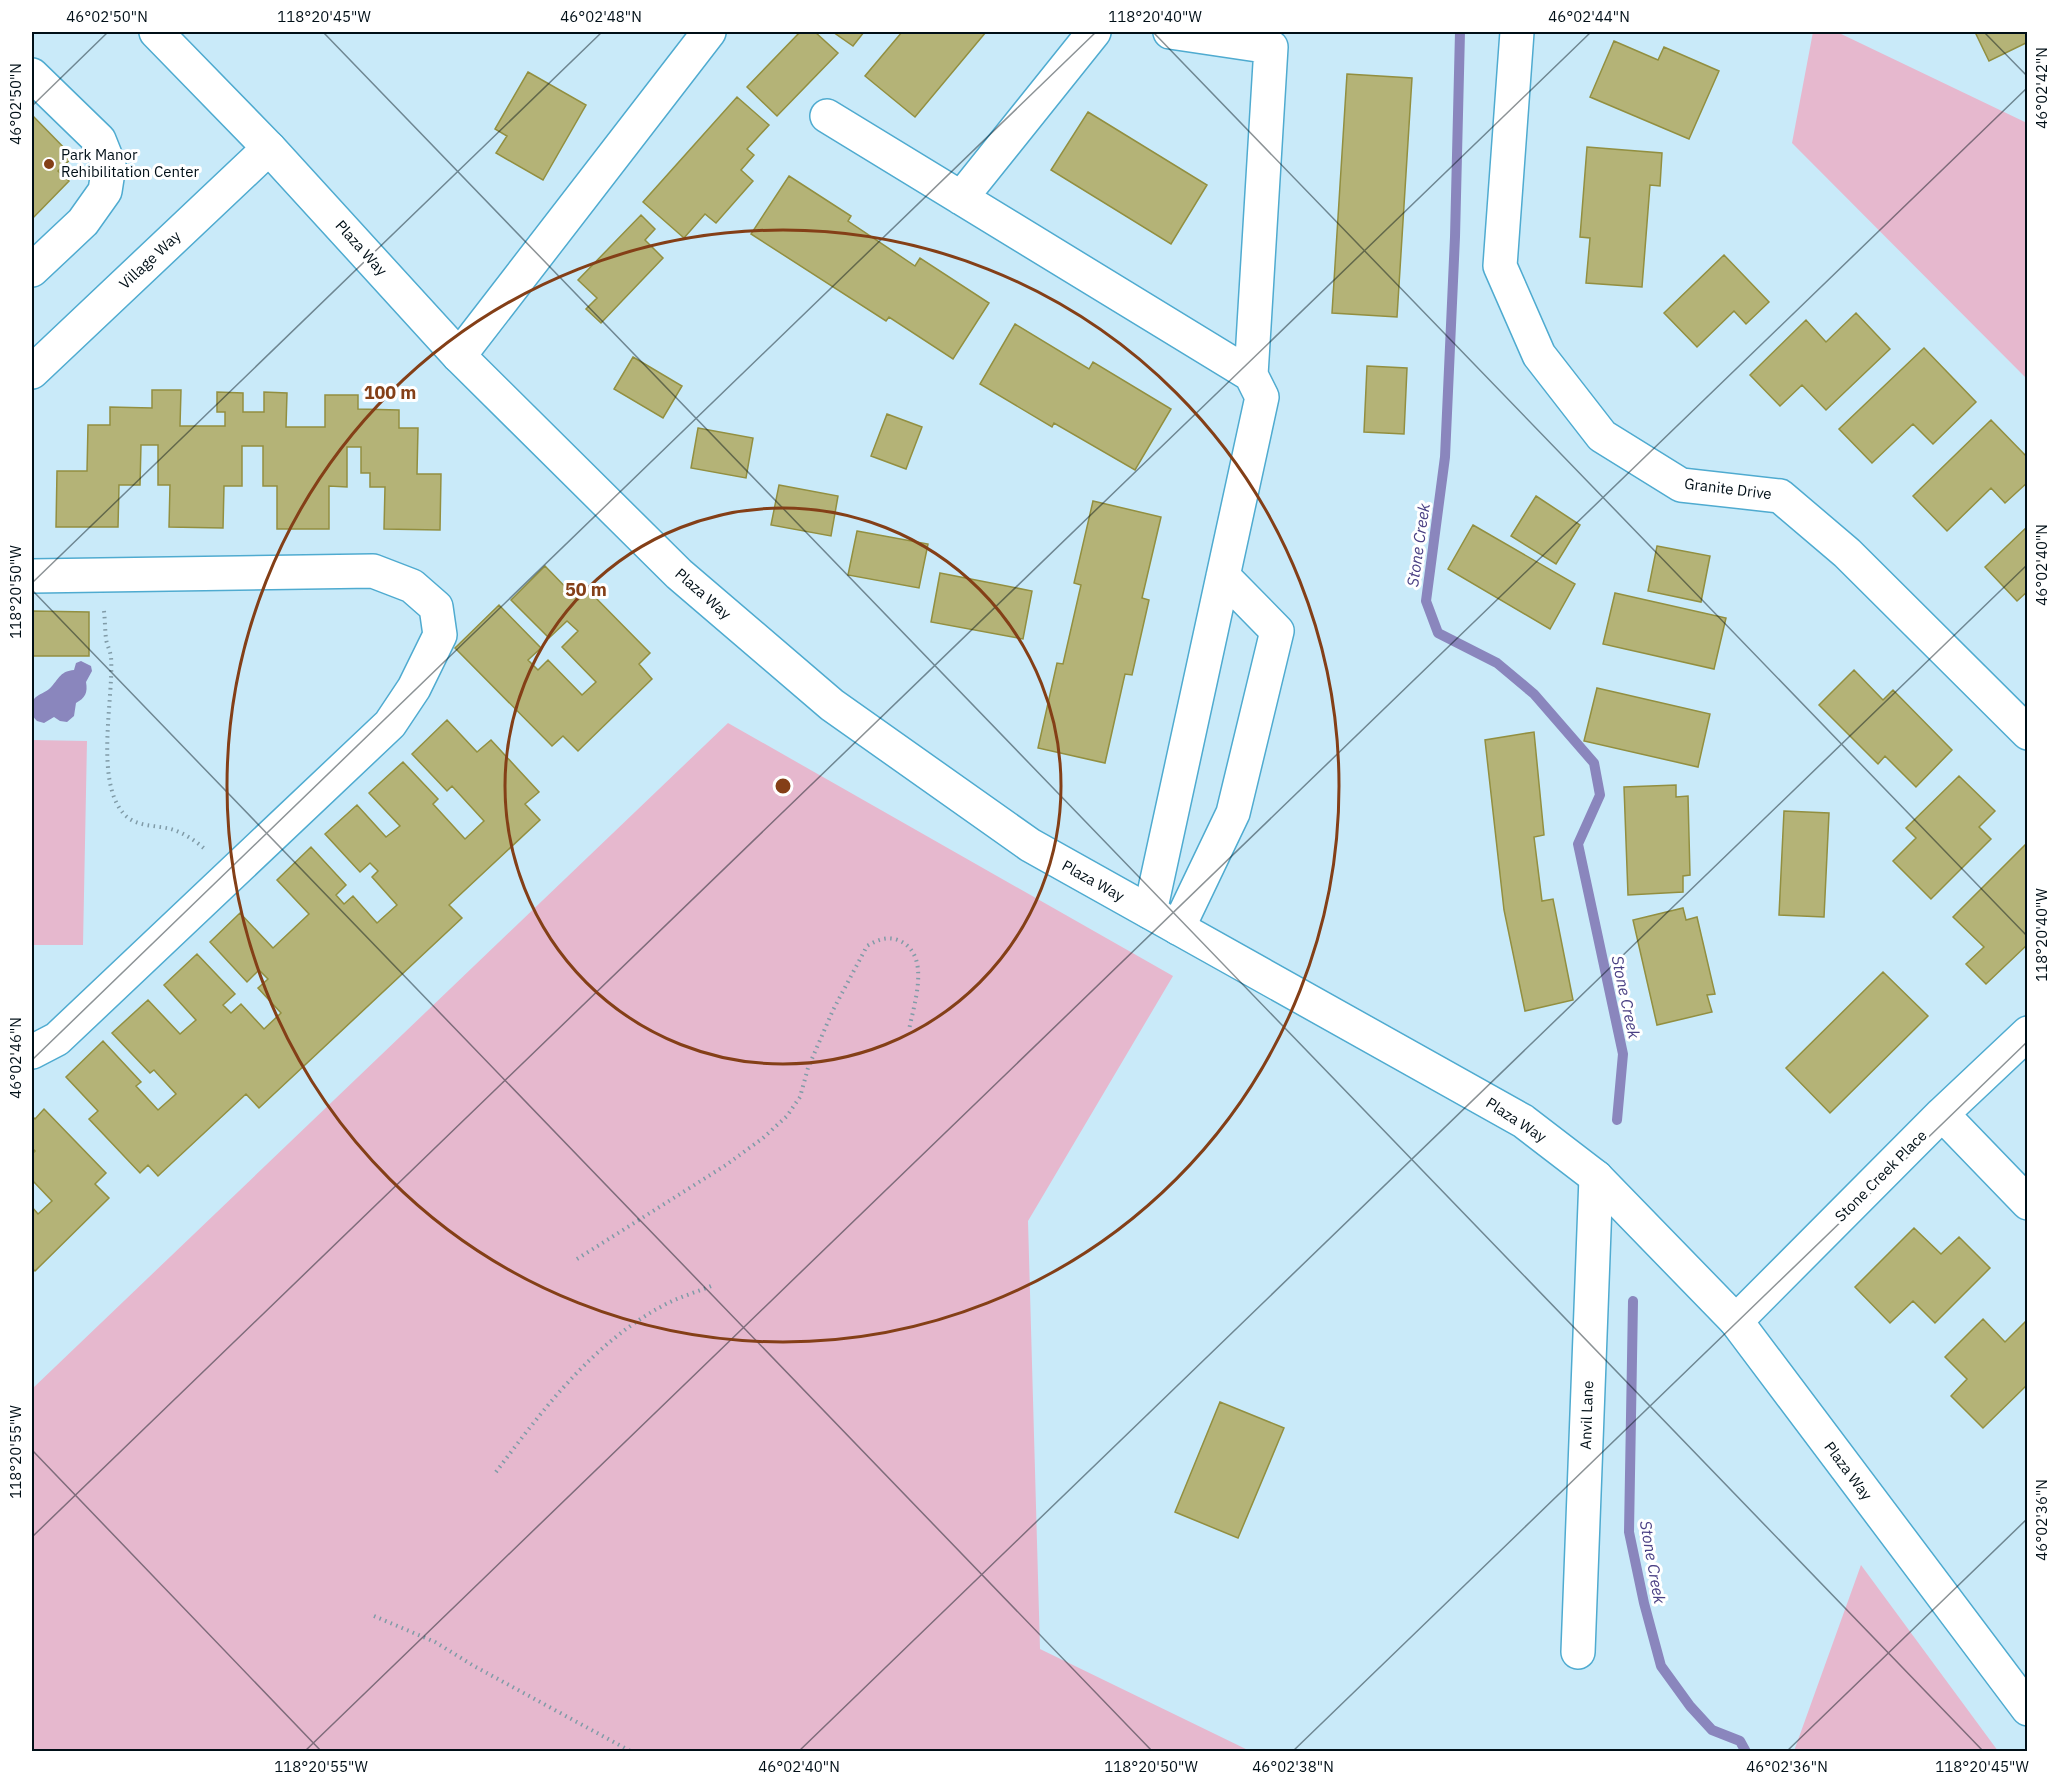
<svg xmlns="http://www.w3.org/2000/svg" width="2059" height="1783" font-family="'IBM Plex Sans',sans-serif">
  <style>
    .green { fill: #e6b8ce }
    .water { fill: #8a86bd }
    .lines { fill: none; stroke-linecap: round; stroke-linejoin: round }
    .stream { stroke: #8a86bd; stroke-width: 10 }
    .building { fill: #b4b377; stroke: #928f40; stroke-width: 1.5 }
    .minor-casing { stroke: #4fabd0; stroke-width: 36 }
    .major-casing { stroke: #4fabd0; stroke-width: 36 }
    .path { stroke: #809ba7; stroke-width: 4; stroke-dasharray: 1.5 4.5; stroke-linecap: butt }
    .minor { stroke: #fff; stroke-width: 33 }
    .major { stroke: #fff; stroke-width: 33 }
    .ticks { fill: none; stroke: #000f17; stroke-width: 1.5; stroke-opacity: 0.45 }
    .ring { fill: none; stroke: #843f17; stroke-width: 3 }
    .poi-dot { fill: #843f17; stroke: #fff; stroke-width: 2 }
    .labels { text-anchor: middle; stroke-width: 6; stroke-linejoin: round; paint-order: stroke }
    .poi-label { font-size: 15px; fill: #000f17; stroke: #fff; text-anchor: start }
    .street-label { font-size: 15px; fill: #000f17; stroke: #fff }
    .water-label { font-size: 16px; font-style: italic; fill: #4a4084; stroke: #fff }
    .centre { fill: #843f17; stroke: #fff; stroke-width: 3 }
    .ring-label { font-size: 18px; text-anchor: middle; font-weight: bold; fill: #843f17; stroke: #fff; stroke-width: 6; stroke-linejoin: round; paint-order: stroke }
    .neatline { fill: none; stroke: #000f17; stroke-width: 2 }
    .ticks-label { font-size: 15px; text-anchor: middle; fill: #000f17 }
  </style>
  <rect width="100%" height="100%" fill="#c9eaf9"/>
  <path class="green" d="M 1813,32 L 1837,32 L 2027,123 L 2027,379 L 1792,143 Z
    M 728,723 L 1173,976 L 1028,1221 L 1040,1649 L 1250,1751 L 32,1751 L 32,1389 Z
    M 32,740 L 87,741 L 83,945 L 32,945 Z
    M 1861,1565 L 1998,1751 L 1794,1751 Z"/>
  <path class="water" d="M 81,661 L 91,666 L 92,671 L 86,682 C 88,693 85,698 76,703 L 74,716 L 67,722 L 60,721 L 54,717 L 44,723 L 37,721 C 33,717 32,714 32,709 C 31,693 44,696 52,686 C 59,678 61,671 74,670 L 76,663 Z"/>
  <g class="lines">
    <path class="stream" d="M 1460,32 L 1455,237 L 1445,457 L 1426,601 L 1438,633 L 1497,663 L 1534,694 L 1594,763 L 1600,795 L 1578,844 L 1623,1054 L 1617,1120
      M 1633,1301 L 1629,1532 L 1644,1603 L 1661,1666 L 1690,1706 L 1712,1730 L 1740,1741 L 1746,1752"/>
  </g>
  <path class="building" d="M 800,32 L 815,32 L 838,53 L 777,116 L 747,87 Z
    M 833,32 L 864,32 L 853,46 Z
    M 902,32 L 986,32 L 915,117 L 865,76 Z
    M 1975,32 L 2028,32 L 2028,42 L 1989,61 Z
    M 1614,41 L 1658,60 L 1664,47 L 1719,71 L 1689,139 L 1590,97 Z
    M 528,72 L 586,105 L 543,180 L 496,153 L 507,136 L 495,129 Z
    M 1347,74 L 1412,78 L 1397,317 L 1332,313 Z
    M 737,97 L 769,125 L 747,149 L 754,155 L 741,170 L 753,181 L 716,223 L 705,214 L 684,238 L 643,202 Z
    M 1088,112 L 1207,185 L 1171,244 L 1051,170 Z
    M 32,115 L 73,157 L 58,171 L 69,181 L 32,219 Z
    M 1587,147 L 1662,153 L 1660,186 L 1650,185 L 1642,287 L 1586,283 L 1590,238 L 1580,237 Z
    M 789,176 L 851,216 L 848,221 L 915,266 L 920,258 L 989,303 L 953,359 L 889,317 L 886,321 L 751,234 Z
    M 641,215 L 655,229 L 645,240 L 663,258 L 601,323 L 586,309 L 597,298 L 578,280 Z
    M 1724,255 L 1769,302 L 1746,324 L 1734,311 L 1697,347 L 1664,313 Z
    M 1856,313 L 1890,349 L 1826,410 L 1802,385 L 1780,406 L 1750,375 L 1806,320 L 1826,342 Z
    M 1015,324 L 1089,369 L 1093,362 L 1171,409 L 1135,470 L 1054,423 L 1052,427 L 980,384 Z
    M 1924,348 L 1976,402 L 1933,444 L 1913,424 L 1872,463 L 1839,429 Z
    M 633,357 L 682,386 L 663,418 L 614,389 Z
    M 1367,366 L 1407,368 L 1404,434 L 1364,432 Z
    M 152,390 L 181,390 L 180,426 L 225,426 L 225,412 L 217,412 L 217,392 L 243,393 L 243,412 L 264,412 L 264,392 L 287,393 L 286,427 L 325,427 L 325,395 L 358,395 L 358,409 L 399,410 L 399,428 L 418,428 L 417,474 L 441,474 L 440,530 L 384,529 L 385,487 L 370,487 L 370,473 L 361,473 L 361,447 L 347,447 L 347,487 L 329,486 L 329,529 L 277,529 L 277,486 L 263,486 L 263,446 L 242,446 L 242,486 L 224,486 L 223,528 L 169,527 L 170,485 L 158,485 L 158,445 L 141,445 L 140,485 L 119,485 L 118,527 L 56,527 L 57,471 L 87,471 L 88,425 L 110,425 L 110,407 L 152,408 Z
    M 887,414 L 922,427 L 906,469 L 871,456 Z
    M 1991,420 L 2028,458 L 2028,482 L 2005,503 L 1991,488 L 1947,531 L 1913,496 Z
    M 698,428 L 753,438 L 746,478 L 691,468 Z
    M 779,485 L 838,496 L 831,536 L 771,525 Z
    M 1536,496 L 1580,525 L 1556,564 L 1511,536 Z
    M 1093,501 L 1161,517 L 1142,598 L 1149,600 L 1132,675 L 1125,674 L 1105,763 L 1038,748 L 1057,663 L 1063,664 L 1081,585 L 1074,583 Z
    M 1473,525 L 1575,584 L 1550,629 L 1448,569 Z
    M 2028,526 L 2028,591 L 2017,601 L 1985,567 Z
    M 857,531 L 928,544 L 919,588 L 848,575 Z
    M 1657,546 L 1710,556 L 1701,602 L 1648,591 Z
    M 545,566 L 578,600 L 588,590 L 650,653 L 639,664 L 652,679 L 578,751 L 563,736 L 552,746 L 455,648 L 499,605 L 541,648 L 528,660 L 538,670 L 548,660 L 582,695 L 596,682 L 562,647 L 578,631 L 567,621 L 549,638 L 511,600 Z
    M 940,573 L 1032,591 L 1023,639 L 931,622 Z
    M 1615,593 L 1726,618 L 1714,669 L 1603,644 Z
    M 32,611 L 89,612 L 89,656 L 32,656 Z
    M 1854,670 L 1883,700 L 1893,690 L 1952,750 L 1916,787 L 1885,756 L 1878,764 L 1819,705 Z
    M 1597,688 L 1710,714 L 1698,767 L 1584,741 Z
    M 447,720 L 477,752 L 491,740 L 539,792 L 525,804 L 540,820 L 449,905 L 462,918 L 259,1108 L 246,1094 L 158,1176 L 148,1165 L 140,1173 L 89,1119 L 98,1111 L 66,1077 L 103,1041 L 141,1082 L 136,1086 L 158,1110 L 176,1094 L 154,1070 L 150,1073 L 112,1033 L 148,1000 L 180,1034 L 196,1020 L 164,985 L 197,954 L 235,994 L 223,1005 L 231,1013 L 241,1004 L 264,1029 L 281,1013 L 258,988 L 268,979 L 259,970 L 247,982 L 210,942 L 240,913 L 273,948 L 309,914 L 277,880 L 311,847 L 346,885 L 336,895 L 344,904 L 353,896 L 377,923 L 397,905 L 372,877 L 378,871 L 370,863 L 360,872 L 325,834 L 357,805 L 386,837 L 400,826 L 369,793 L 403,762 L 438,799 L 433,804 L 465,839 L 484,821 L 452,786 L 447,791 L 412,754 Z
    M 1534,732 L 1544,835 L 1534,837 L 1542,901 L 1553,899 L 1573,1000 L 1525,1011 L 1504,910 L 1485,740 Z
    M 1959,776 L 1995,811 L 1979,827 L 1991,839 L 1931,899 L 1893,861 L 1916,838 L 1906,828 Z
    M 1676,785 L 1676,797 L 1688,796 L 1690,875 L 1683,876 L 1683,892 L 1628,895 L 1624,787 Z
    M 1784,811 L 1829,813 L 1824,917 L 1779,915 Z
    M 2025,845 L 2028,847 L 2028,944 L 1986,984 L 1966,964 L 1984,947 L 1953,917 Z
    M 1683,908 L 1686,920 L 1697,917 L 1715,994 L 1707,995 L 1712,1012 L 1657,1025 L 1633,920 Z
    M 1883,972 L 1928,1016 L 1830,1113 L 1786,1068 Z
    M 44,1109 L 106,1173 L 95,1184 L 109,1198 L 35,1271 L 32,1268 L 32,1207 L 38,1214 L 52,1201 L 32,1180 L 32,1154 L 35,1151 L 32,1148 L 32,1116 L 35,1119 Z
    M 1914,1228 L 1941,1254 L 1959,1237 L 1990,1268 L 1935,1323 L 1913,1301 L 1890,1323 L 1855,1287 Z
    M 1983,1319 L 2005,1342 L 2028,1319 L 2028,1384 L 1983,1428 L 1951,1396 L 1967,1379 L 1945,1357 Z
    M 1220,1402 L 1284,1428 L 1238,1538 L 1175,1512 Z"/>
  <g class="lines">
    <g class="minor-casing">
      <path id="minor" d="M 1170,32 L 1271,47 L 1251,375
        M 1517,32 L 1500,266 L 1539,355 L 1602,436 L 1681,485 L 1780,496 L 1847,553 L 2028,733
        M 32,75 L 99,140 L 109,165 L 105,191 L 83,222 L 32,270
        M 827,116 L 1251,375 L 1262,397 L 1150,912
        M 961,198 L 1094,32
        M 459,356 L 709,32
        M 32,372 L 269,148
        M 32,576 L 373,571 L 412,586 L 436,607 L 440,635 L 414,688 L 390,724 L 57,1039 L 32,1052
        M 1178,928 L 1233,813 L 1277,631 L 1223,576
        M 1942,1114 L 2028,1203
        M 1736,1321 L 1942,1114 L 2028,1033
        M 1578,1652 L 1596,1177"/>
    </g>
    <g class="major-casing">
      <path id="major" d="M 156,32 L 269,148 L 459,356 L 679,574 L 832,705 L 1030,845 L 1523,1121 L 1596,1177 L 1736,1321 L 2028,1709"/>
    </g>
    <path class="path" d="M 104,611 C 105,620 105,630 106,639 C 107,645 110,650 111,657 C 114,698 94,781 124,814 C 136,827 155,825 171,829 C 184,833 196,841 206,850
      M 577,1259 L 726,1165 L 763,1138 L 787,1116 L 800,1097 L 808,1068 L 833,1010 L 867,946 C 877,940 887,936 898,940 C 932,954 914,1003 909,1030
      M 496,1472 C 544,1408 595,1340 668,1303 C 682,1296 697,1292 711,1286
      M 374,1616 L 435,1642 L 474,1666 L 632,1752"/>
    <use href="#minor" class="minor"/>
    <use href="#major" class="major"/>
  </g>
  <path class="ticks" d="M 323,32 L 1984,1752M 1153,32 L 2028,937M 1984,32 L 2028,77M 32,106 L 108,32M 32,583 L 602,32M 32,590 L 1153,1752M 32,1060 L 1096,32M 32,1450 L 322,1752M 32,1537 L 1591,32M 304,1752 L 2028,87M 798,1752 L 2028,564M 1292,1752 L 2028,1041M 1786,1752 L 2028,1518"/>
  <g class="ring">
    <circle cx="783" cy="786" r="278"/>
    <circle cx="783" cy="786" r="556"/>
  </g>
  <circle class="poi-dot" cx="49" cy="164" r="6"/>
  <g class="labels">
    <g class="poi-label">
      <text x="61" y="160">Park Manor<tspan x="61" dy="17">Rehibilitation Center</tspan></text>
    </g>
    <g class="street-label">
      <text transform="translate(361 248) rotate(48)" y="5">Plaza Way</text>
      <text transform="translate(150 260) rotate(-43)" y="5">Village Way</text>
      <text transform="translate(1728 489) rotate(7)" y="5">Granite Drive</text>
      <text transform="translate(703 594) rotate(41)" y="5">Plaza Way</text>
      <text transform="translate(1093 881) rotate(29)" y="5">Plaza Way</text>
      <text transform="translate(1516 1120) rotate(33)" y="5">Plaza Way</text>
      <text transform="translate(1881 1176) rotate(-45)" y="5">Stone Creek Place</text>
      <text transform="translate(1587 1415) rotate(-88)" y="5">Anvil Lane</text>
      <text transform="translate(1848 1471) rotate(53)" y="5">Plaza Way</text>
    </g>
    <g class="water-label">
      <text transform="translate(1418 545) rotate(-82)" y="6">Stone Creek</text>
      <text transform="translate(1626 997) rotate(78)" y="6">Stone Creek</text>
      <text transform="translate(1653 1562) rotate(80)" y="6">Stone Creek</text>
    </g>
  </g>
  <circle cx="783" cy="786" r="9" class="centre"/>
  <g class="ring-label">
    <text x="390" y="399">100 m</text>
    <text x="586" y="596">50 m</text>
  </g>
  <rect width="2059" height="1783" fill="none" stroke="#ffffff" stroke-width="66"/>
  <rect x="33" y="33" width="1993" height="1717" class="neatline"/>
  <g class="ticks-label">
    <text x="107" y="22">46°02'50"N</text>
    <text x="324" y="22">118°20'45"W</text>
    <text x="601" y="22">46°02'48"N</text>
    <text x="1155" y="22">118°20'40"W</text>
    <text x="1589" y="22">46°02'44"N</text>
    <text transform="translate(2042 88) rotate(-90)" y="5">46°02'42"N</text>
    <text transform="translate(16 104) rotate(-90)" y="5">46°02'50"N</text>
    <text transform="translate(2042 565) rotate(-90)" y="5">46°02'40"N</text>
    <text transform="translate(16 592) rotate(-90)" y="5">118°20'50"W</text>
    <text transform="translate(2042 935) rotate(-90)" y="5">118°20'40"W</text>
    <text transform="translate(16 1058) rotate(-90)" y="5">46°02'46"N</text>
    <text transform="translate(16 1452) rotate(-90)" y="5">118°20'55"W</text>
    <text transform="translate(2042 1520) rotate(-90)" y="5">46°02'36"N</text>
    <text x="321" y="1772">118°20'55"W</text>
    <text x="799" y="1772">46°02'40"N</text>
    <text x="1151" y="1772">118°20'50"W</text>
    <text x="1293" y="1772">46°02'38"N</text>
    <text x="1787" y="1772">46°02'36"N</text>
    <text x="1982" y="1772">118°20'45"W</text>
  </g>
</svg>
